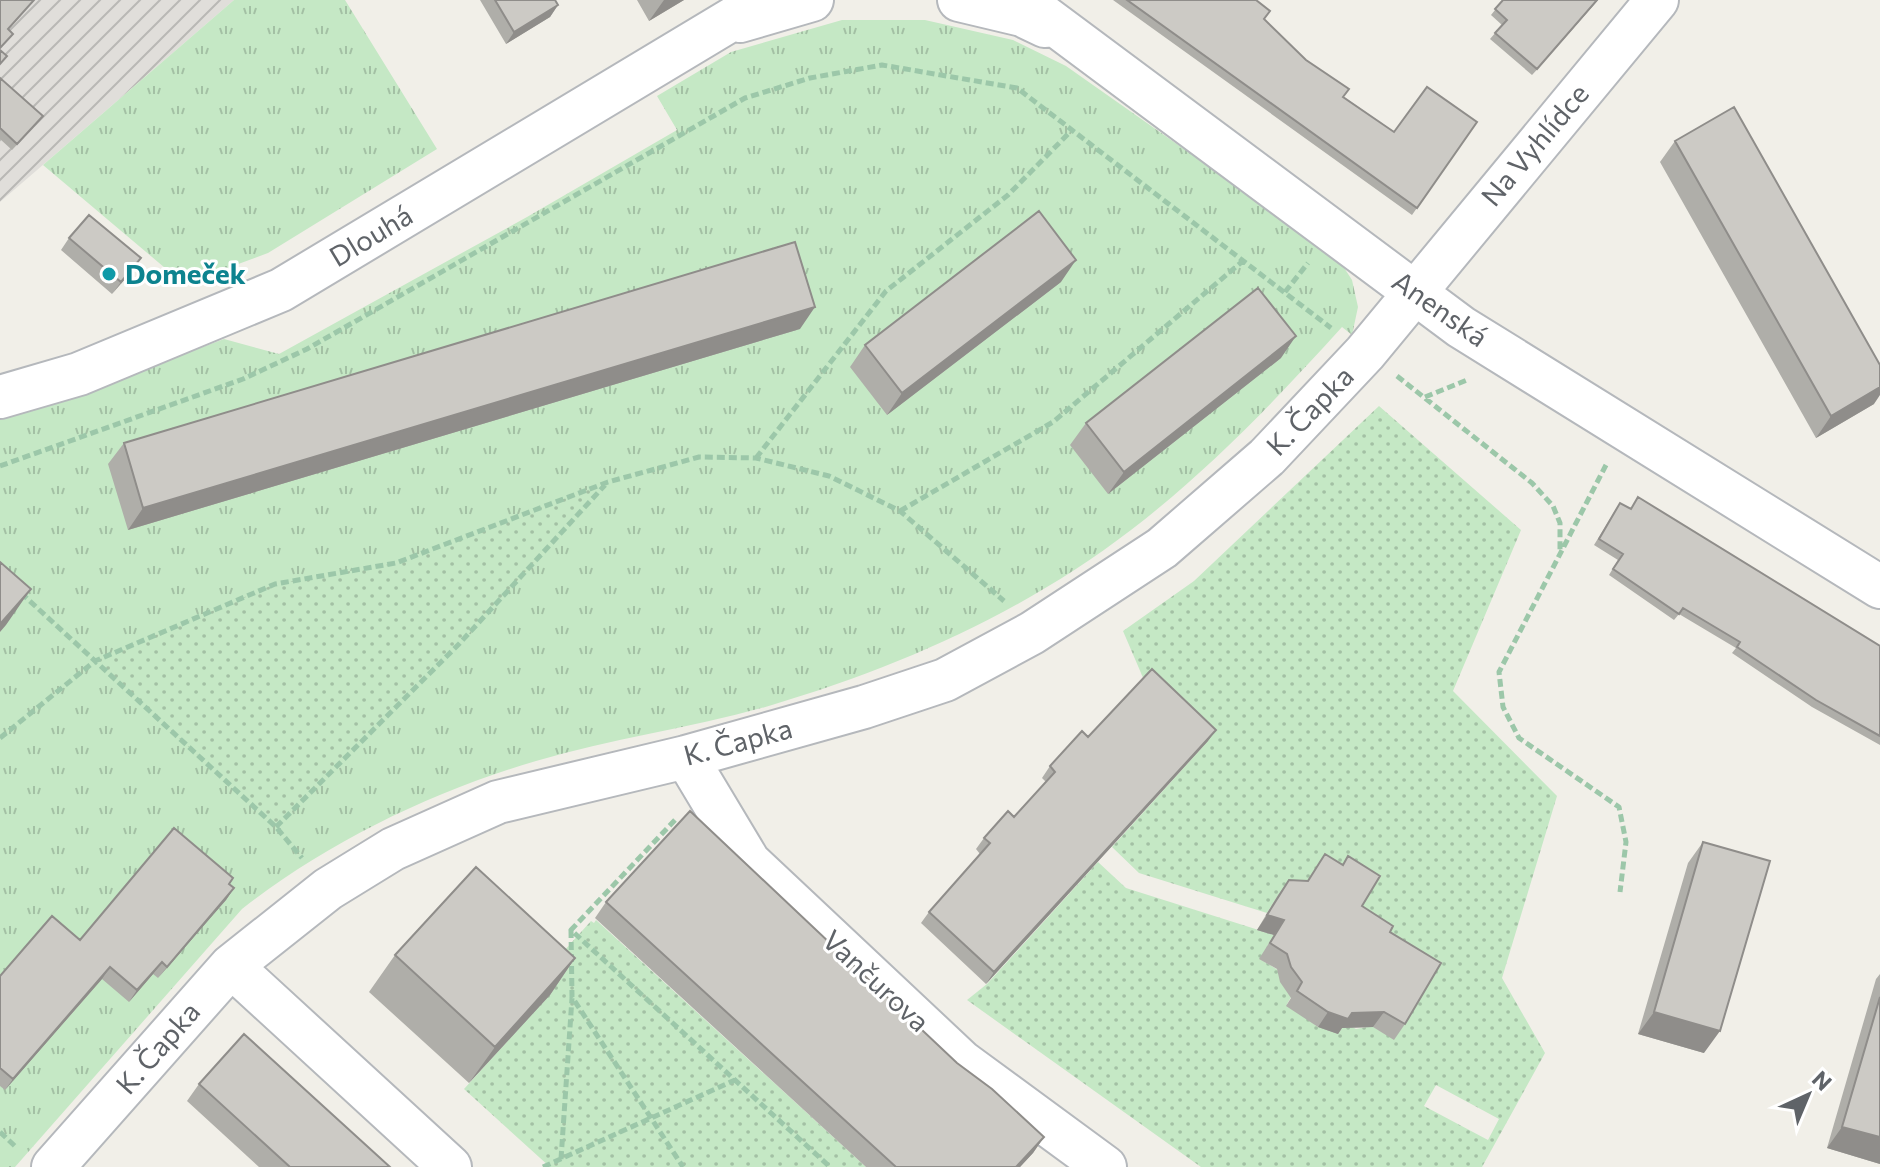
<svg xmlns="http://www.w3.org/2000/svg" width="1880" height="1167" font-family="Commissioner,sans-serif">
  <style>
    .industrial { fill: url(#industrial-furrows) }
    .grass { fill: url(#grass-tufts) }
    .park { fill: url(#park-dots); fill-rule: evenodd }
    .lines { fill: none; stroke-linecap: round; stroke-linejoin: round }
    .street-casing { stroke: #b5b8bc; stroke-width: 46 }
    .path { stroke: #9cc7a9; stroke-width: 5; stroke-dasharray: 8 4; stroke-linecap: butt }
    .street { stroke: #fff; stroke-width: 42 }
    .wall { fill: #afaea9 }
    .shaded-wall { fill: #8f8d8a }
    .building { fill: #cccac5; stroke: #8f8d8a; stroke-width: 2 }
    .culture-dot { fill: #0f9aa8; stroke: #fff; stroke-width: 3 }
    .labels { text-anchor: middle; stroke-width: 6; stroke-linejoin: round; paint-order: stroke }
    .street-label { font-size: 28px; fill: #5f6368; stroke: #fff }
    .culture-label { font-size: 28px; font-weight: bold; fill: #0d838f; stroke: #fff; text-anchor: start }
  </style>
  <defs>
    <pattern id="industrial-furrows" width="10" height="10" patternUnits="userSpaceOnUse" patternTransform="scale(2)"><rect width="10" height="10" fill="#e0deda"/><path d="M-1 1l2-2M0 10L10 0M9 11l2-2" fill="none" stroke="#b9b8b5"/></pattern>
    <pattern id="grass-tufts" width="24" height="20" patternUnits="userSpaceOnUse" patternTransform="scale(2)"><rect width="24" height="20" fill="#c5e8c5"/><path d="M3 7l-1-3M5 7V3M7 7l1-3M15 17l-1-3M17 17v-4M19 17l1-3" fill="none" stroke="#a3c0a4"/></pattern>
    <pattern id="park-dots" width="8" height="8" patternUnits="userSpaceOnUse" patternTransform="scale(2)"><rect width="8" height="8" fill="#c5e8c5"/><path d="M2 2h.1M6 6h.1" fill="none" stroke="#a3c0a4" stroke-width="1.8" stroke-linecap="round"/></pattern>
  </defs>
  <rect width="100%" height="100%" fill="#f1efe8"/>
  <path class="industrial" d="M 0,0 L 234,0 L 0,202 Z"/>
  <path class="grass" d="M 234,0 L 345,0 L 437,149 L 268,253 L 184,284 L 43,165 Z
    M 842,20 L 925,20 L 1013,40 L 1066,66 L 1272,211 L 1341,263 L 1352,280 L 1358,307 L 1352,335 L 1342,327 C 1277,399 1208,471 1131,530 C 1024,612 900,667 772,705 C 694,728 613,738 536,761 C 431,792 328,842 242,909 L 15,1167 L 0,1167 L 0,420 L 80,393 L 224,339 L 279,354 L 527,217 L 677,130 L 657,96 L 731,52 Z"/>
  <path class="park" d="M 1379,406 L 1521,530 L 1453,691 L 1557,796 L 1502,978 L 1545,1053 L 1482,1167 L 1201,1167 L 967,1000 L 987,984 L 1098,862 L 1126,888 L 1274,935 L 1260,959 L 1278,970 L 1284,987 L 1294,992 L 1287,1004 L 1318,1027 L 1345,1023 L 1356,1029 L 1372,1026 L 1394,1039 L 1296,898 L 1278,896 L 1267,913 L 1139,873 L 1112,847 L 1208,741 L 1144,680 L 1123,631 L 1194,581 ZM 1436,1085 L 1499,1119 L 1488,1140 L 1424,1106 Z
    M 608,482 L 459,644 L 276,827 L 95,661 L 275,584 L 396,563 Z
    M 596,920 L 866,1167 L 550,1167 L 464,1089 L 549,995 L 536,982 L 591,921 L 594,923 Z"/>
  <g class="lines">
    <g class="street-casing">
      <path id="street" d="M 959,0 L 1022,15 L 1045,26
        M 1022,0 L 1461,327 L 1880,587
        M 740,21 L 812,0
        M 0,397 L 79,374 L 281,290 L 764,0
        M 686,757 L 749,862 L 962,1062 L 1105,1167
        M 231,966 L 450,1167
        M 53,1167 L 231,966 L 328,889 L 393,849 L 498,802 L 686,757 L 864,707 L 945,680 L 1032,633 L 1162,548 L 1267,457 L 1365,353 L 1657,0"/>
    </g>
    <path class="path" d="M 1285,292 L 1308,263
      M 1397,376 L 1532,483 L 1553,506 L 1560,523 L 1560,551
      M 1425,397 L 1467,380
      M 756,458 L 886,291 L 1008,195 L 1073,129
      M 1606,465 L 1499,672 L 1503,707 L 1519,738 L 1619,807 L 1626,842 L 1620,892
      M 0,466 L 243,379 L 307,349 L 745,98 L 810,78 L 882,65 L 1017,88 L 1331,328
      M 900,511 L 1053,422 L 1244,260
      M 21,593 L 276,827 L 302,858
      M 0,738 L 95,661 L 275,584 L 396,563 L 608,482 L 699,457 L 756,458 L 829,476 L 900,511 L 1004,601
      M 675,820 L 571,930 L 830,1167
      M 276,827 L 459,644 L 605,485
      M 571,930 L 572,997 L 683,1167
      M 0,1132 L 17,1148
      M 561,1159 L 572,998
      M 543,1167 L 735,1080"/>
    <use href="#street" class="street"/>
  </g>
  <path class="wall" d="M 480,0 L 555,0 L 558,5 L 550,17 L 506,44 Z
    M 637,0 L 684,0 L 649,21 Z
    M 1113,0 L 1256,0 L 1264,19 L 1344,97 L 1394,132 L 1477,122 L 1412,215 Z
    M 1503,0 L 1598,0 L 1532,75 L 1490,39 L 1502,25 L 1491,15 Z
    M 0,78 L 38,122 L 12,150 L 0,139 Z
    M 1675,141 L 1874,404 L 1816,438 L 1660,162 Z
    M 69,238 L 141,258 L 112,294 L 61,250 Z
    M 1061,282 L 887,415 L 850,367 L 865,345 Z
    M 800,329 L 128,530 L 108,464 L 124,443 Z
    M 1281,358 L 1108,494 L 1070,445 L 1086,423 Z
    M 1616,509 L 1880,646 L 1880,745 L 1812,707 L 1732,653 L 1736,648 L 1679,614 L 1674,620 L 1609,575 L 1618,560 L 1594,545 Z
    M 1088,737 L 1208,741 L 986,984 L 921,923 L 929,912 L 980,854 L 976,849 L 984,838 L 1014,817 L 1046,782 L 1042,778 L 1050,766 Z
    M 1703,842 L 1704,1053 L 1638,1034 L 1688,863 Z
    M 1325,854 L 1362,906 L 1390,932 L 1405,1024 L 1394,1040 L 1373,1027 L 1342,1028 L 1338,1034 L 1318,1027 L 1286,1006 L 1291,998 L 1280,982 L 1277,969 L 1259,959 L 1274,935 L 1257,930 L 1278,895 L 1289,880 L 1307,881 Z
    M 229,884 L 234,888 L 226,900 L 158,978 L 153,974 L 129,1002 L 102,979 L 5,1090 L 0,1086 L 0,976 L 80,940 Z
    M 606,902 L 957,1063 L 1044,1137 L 1033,1153 L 1020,1167 L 866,1167 L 595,918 Z
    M 395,955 L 575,958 L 550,995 L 469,1083 L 369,992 Z
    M 1880,974 L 1880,1164 L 1827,1148 L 1876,979 Z
    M 199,1084 L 390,1167 L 259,1167 L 187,1101 Z"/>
  <path class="shaded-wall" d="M 664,0 L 684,0 L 649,21 Z
    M 1597,0 L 1598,0 L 1532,75 L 1537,69 Z
    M 558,5 L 550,17 L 506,44 L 514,32 Z
    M 141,258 L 133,270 L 112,294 L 121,282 Z
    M 1076,260 L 1061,282 L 887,415 L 902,393 Z
    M 815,307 L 800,329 L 128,530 L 143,508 Z
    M 1296,336 L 1281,358 L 1108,494 L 1124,472 Z
    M 1880,387 L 1880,395 L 1874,404 L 1816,438 L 1831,416 Z
    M 31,589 L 6,625 L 0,632 L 0,624 Z
    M 1216,730 L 1208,741 L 986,984 L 994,972 Z
    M 234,888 L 226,900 L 158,978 L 167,967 Z
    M 1267,915 L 1284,920 L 1274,935 L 1257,930 Z
    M 575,958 L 550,995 L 469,1083 L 495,1047 Z
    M 162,962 L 153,974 L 129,1002 L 137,990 Z
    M 110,967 L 102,979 L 5,1090 L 13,1079 Z
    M 1328,1012 L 1384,1012 L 1373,1027 L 1342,1028 L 1338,1034 L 1318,1027 Z
    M 1654,1012 L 1720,1031 L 1704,1053 L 1638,1034 Z
    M 1842,1127 L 1880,1137 L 1880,1164 L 1827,1148 Z
    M 1044,1137 L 1033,1153 L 1020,1167 L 1016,1167 Z"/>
  <path class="building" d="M 0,0 L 34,0 L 8,29 L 13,34 L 0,48 Z
    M 495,0 L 555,0 L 558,5 L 514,32 Z
    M 1127,0 L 1256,0 L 1270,11 L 1264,19 L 1306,60 L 1349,89 L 1343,97 L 1394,132 L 1427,87 L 1477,122 L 1417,208 Z
    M 1503,0 L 1597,0 L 1537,69 L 1495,33 L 1507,20 L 1495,9 Z
    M 0,50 L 7,56 L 0,64 Z
    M 0,78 L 43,116 L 17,144 L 0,128 Z
    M 1734,107 L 1880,365 L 1880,387 L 1831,416 L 1675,141 Z
    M 1039,211 L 1076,260 L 902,393 L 865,345 Z
    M 89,215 L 141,258 L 121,282 L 69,238 Z
    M 795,242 L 815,307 L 143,508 L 124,443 Z
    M 1258,288 L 1296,336 L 1124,472 L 1086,423 Z
    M 1638,497 L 1880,646 L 1880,736 L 1816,700 L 1737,647 L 1740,642 L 1683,608 L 1679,614 L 1613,569 L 1623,554 L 1599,539 L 1620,503 L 1631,509 Z
    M 0,562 L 31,589 L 0,624 Z
    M 1152,669 L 1216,730 L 994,972 L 929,912 L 990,843 L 984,838 L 1008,811 L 1014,817 L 1055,772 L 1050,766 L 1082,731 L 1088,737 Z
    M 690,811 L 957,1063 L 992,1089 L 1044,1137 L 1016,1167 L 896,1167 L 606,902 Z
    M 174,828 L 233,878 L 229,884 L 234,888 L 167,967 L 162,962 L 137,990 L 110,967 L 13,1079 L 0,1068 L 0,976 L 52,916 L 80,940 Z
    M 1703,842 L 1770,861 L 1720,1031 L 1654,1012 Z
    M 1325,854 L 1343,865 L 1348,856 L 1380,876 L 1362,906 L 1393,926 L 1390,932 L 1441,963 L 1405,1024 L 1384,1012 L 1352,1013 L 1348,1019 L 1328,1012 L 1297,991 L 1302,982 L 1291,967 L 1287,954 L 1270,943 L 1284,920 L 1267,915 L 1289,880 L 1308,881 Z
    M 476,867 L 575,958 L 495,1047 L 395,955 Z
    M 1880,997 L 1880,1137 L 1842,1127 Z
    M 244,1034 L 390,1167 L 290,1167 L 199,1084 Z"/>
  <circle class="culture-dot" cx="109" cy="274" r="8"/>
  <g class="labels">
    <g class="street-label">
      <text transform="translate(1535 145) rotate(-50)" y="10">Na Vyhlídce</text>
      <text transform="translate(371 236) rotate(-31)" y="10">Dlouhá</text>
      <text transform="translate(1440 309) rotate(35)" y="10">Anenská</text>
      <text transform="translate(1310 411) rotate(-46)" y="10">K. Čapka</text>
      <text transform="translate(738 742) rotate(-15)" y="10">K. Čapka</text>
      <text transform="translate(876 981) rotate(43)" y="10">Vančurova</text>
      <text transform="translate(158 1048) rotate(-49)" y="10">K. Čapka</text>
    </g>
    <g class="culture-label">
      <text x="125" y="284">Domeček</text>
    </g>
  </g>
  <g transform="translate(1808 1095) rotate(44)" stroke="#ffffff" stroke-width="6" paint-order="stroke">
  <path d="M0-6L14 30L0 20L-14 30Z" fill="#5f6368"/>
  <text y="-12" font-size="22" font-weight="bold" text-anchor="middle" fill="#5f6368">N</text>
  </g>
</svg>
